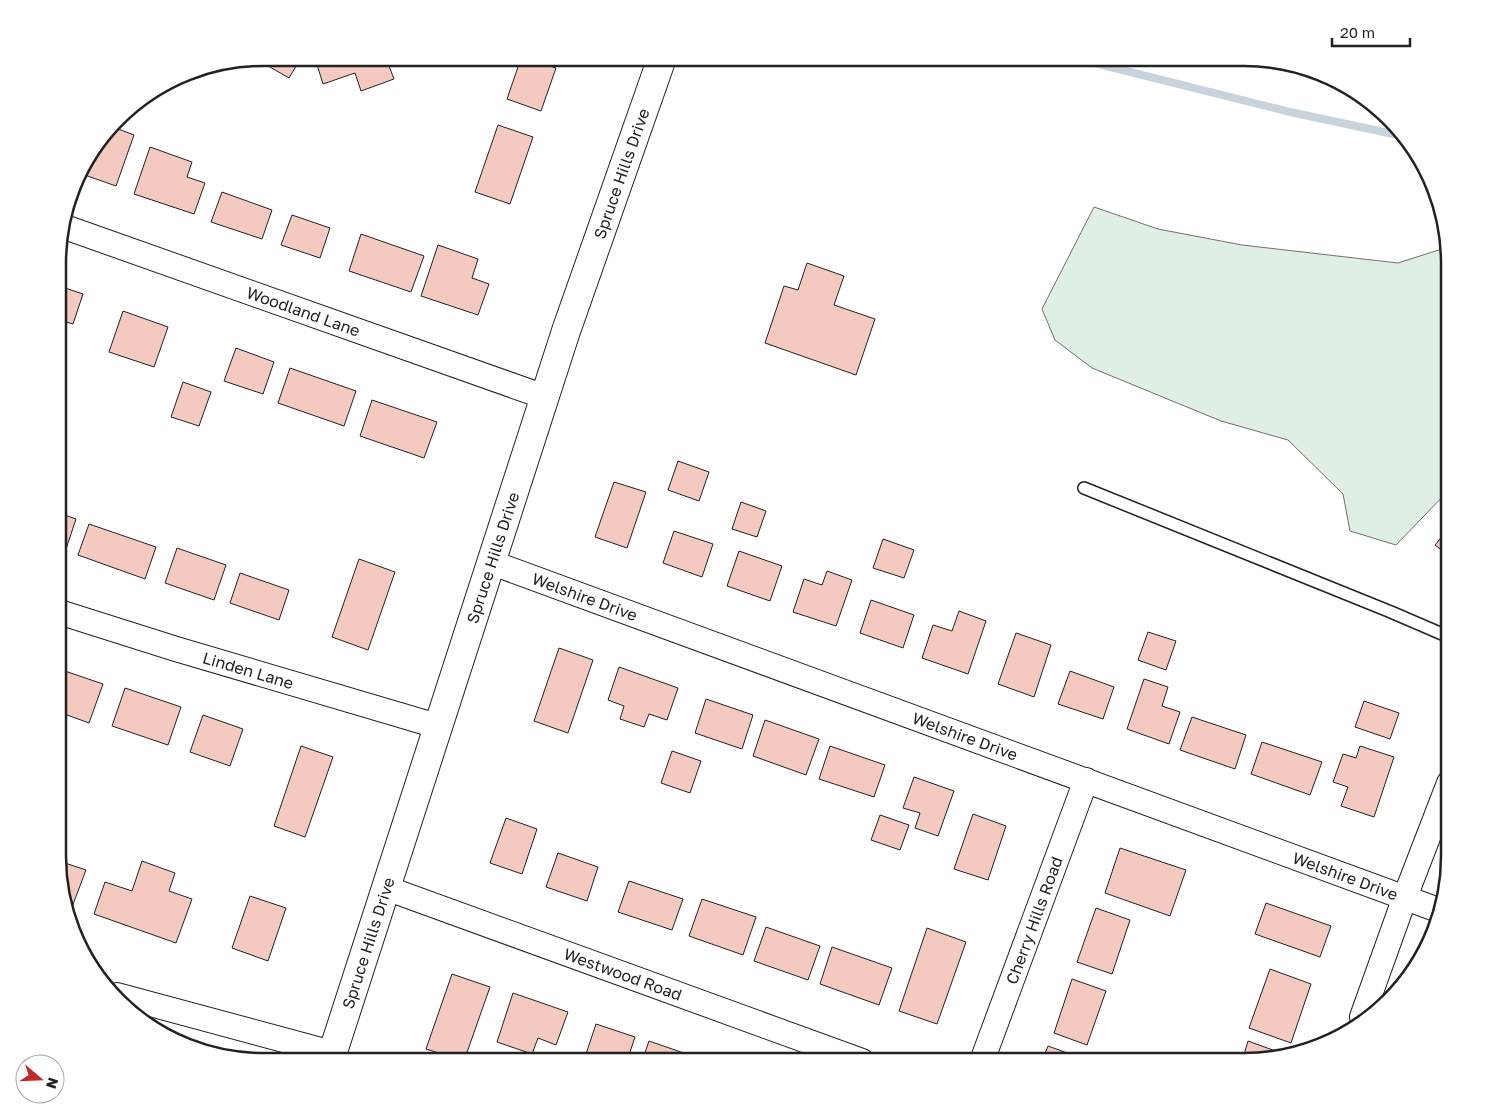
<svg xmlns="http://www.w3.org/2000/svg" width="1507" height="1119" font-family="'Golos Text',sans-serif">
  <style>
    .green { fill: #e0efe3; stroke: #6f6f6f }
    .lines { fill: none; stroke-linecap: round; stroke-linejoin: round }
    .stream { stroke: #c7d3dd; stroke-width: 8 }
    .building { fill: #f3c9c0; stroke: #222 }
    .service-casing { stroke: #222; stroke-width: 14 }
    .minor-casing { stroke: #222; stroke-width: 26 }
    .secondary-casing { stroke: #222; stroke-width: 30 }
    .service { stroke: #fff; stroke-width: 11 }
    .minor { stroke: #fff; stroke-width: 24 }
    .secondary { stroke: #fff; stroke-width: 28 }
    .labels { text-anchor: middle; stroke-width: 4; stroke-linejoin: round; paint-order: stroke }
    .street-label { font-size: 16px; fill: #222; stroke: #fff }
    .rim { fill: none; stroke: #222; stroke-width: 2.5 }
  </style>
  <rect width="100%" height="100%" fill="#fff"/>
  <path class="green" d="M 1094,207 L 1158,229 L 1242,245 L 1398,263 L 1448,247 L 1449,490 L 1396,545 L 1350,531 L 1343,494 L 1288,440 L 1221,421 L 1092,368 L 1055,340 L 1042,309 Z"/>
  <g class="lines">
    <path class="stream" d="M 1074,58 L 1290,112 L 1398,135"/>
  </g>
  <path class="building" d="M 264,58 L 301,58 L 289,78 L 256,59 Z
    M 315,58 L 386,58 L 394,79 L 361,91 L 355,73 L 323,84 Z
    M 521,58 L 526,58 L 556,68 L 541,111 L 507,99 Z
    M 498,125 L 533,137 L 510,204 L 475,192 Z
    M 113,127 L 134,135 L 116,186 L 79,173 Z
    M 150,147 L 192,162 L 187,177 L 205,183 L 194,214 L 134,194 Z
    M 222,192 L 272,210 L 262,239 L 211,222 Z
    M 292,215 L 330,228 L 320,258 L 281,245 Z
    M 361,234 L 424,256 L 411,292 L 349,271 Z
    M 438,245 L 478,259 L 472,278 L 489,284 L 478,315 L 421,296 Z
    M 807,263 L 844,276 L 834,305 L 875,319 L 856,375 L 765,343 L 784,286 L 798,290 Z
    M 59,286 L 83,294 L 73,324 L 59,320 Z
    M 123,311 L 168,327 L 154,367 L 109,352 Z
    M 236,348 L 274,362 L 263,394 L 224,381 Z
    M 290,368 L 356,391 L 344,426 L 278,403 Z
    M 183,382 L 211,392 L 199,426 L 171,417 Z
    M 372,400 L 437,422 L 424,458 L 360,436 Z
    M 678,461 L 709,472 L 699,501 L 668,490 Z
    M 614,482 L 646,492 L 627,548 L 595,537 Z
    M 741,502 L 766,511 L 757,537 L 732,529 Z
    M 59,513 L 76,519 L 65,552 L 59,550 Z
    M 89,524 L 156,547 L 145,579 L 78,555 Z
    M 1449,528 L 1449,556 L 1435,545 Z
    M 674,531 L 713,544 L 702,577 L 663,563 Z
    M 883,539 L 914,550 L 904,578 L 873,568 Z
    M 177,548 L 226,565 L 214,600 L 165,583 Z
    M 739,551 L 782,566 L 770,601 L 727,586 Z
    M 359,559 L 395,572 L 368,650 L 332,637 Z
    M 827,571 L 852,580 L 836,626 L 793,612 L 804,579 L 822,585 Z
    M 240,573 L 289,590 L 279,620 L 230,603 Z
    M 871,600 L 914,615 L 903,648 L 860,633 Z
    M 959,611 L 986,621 L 968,674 L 922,658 L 933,625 L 952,631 Z
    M 1148,632 L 1176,641 L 1166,670 L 1138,660 Z
    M 1016,633 L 1051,645 L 1034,697 L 998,684 Z
    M 559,648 L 593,660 L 568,733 L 534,721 Z
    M 619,667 L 678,688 L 667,720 L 649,714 L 644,727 L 620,719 L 624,706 L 608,700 Z
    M 59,669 L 103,684 L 89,723 L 59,712 Z
    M 1070,671 L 1114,687 L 1103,719 L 1058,704 Z
    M 1144,679 L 1168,687 L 1162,706 L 1180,712 L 1169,744 L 1127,729 Z
    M 125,688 L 181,707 L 168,745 L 112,726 Z
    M 706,699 L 753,715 L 742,749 L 695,733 Z
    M 1364,701 L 1399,713 L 1390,739 L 1355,727 Z
    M 203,715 L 243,729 L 230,766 L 190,752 Z
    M 1192,717 L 1246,735 L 1235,769 L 1180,750 Z
    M 765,720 L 819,739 L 806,775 L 753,756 Z
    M 1262,742 L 1322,762 L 1310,795 L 1251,774 Z
    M 301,746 L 333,757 L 305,837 L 274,826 Z
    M 830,746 L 885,765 L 874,797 L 819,779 Z
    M 1360,746 L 1394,757 L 1374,817 L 1341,806 L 1348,787 L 1333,782 L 1343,754 L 1356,758 Z
    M 672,751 L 701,761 L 690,793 L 661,783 Z
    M 914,777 L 954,791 L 938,836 L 915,828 L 920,813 L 903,808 Z
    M 973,814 L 1006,826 L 988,880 L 954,869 Z
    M 880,815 L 909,825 L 900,850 L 871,840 Z
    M 506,818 L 537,829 L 522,874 L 490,863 Z
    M 1120,848 L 1186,870 L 1170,916 L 1105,893 Z
    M 558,853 L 598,867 L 587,901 L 546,887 Z
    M 59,861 L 86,870 L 72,907 L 67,905 L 59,882 Z
    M 142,861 L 175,873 L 169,891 L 192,899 L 176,943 L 94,914 L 105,882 L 132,891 Z
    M 629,881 L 683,899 L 672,930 L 618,912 Z
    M 250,896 L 286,908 L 268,961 L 232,948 Z
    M 702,899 L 756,917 L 743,955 L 689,936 Z
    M 1266,903 L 1331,926 L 1320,957 L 1255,934 Z
    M 1096,908 L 1130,920 L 1112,974 L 1077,962 Z
    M 766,927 L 820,946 L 808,980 L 754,961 Z
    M 927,928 L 966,942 L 937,1024 L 899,1011 Z
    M 832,947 L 892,968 L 879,1005 L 820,984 Z
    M 1270,969 L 1311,984 L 1291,1043 L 1249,1028 Z
    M 452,974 L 490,987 L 464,1061 L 426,1049 Z
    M 1072,979 L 1106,991 L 1087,1045 L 1054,1033 Z
    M 513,993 L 568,1012 L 556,1045 L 538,1038 L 532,1054 L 497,1042 Z
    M 596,1024 L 635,1037 L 627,1061 L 598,1061 L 585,1057 Z
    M 649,1041 L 704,1060 L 703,1061 L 642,1061 Z
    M 1248,1041 L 1281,1053 L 1242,1061 Z
    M 1048,1046 L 1081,1058 L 1080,1061 L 1042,1061 Z"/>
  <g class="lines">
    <g class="service-casing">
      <path id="service" d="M 1084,488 L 1391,612 L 1449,637"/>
    </g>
    <g class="minor-casing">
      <g id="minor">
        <path id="s1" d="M 62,226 L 545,397"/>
        <path id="s2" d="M 490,562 L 1441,911"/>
        <path id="s3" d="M 59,612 L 176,649 L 437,726"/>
        <path id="s4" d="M 386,888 L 862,1061"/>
        <path d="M 117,995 L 332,1053"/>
        <path d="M 1362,1017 L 1405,897 L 1449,783"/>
        <path id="s5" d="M 982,1061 L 1086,780"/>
      </g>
    </g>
    <g class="secondary-casing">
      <g id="secondary">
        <path id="s6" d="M 330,1061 L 566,331 L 662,58"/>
      </g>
    </g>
    <use href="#service" class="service"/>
    <use href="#minor" class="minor"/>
    <use href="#secondary" class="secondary"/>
  </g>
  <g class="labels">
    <g class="street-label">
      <text dy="6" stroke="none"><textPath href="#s6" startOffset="934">Spruce Hills Drive</textPath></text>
      <text dy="6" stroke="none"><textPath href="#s1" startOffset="256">Woodland Lane</textPath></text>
      <text dy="6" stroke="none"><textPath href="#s6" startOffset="529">Spruce Hills Drive</textPath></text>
      <text dy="6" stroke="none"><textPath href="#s2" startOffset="101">Welshire Drive</textPath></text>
      <text dy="6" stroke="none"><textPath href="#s3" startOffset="198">Linden Lane</textPath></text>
      <text dy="6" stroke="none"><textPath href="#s2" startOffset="506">Welshire Drive</textPath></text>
      <text dy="6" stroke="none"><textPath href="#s2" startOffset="911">Welshire Drive</textPath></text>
      <text dy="6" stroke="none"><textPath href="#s5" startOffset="150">Cherry Hills Road</textPath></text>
      <text dy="6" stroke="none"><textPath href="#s6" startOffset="124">Spruce Hills Drive</textPath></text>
      <text dy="6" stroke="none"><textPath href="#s4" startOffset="252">Westwood Road</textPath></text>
    </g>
  </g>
  <path d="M0 0H1507V1119H0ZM263 66H1244A197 197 0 0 1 1441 263V856A197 197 0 0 1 1244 1053H263A197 197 0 0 1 66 856V263A197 197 0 0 1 263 66Z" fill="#fff" fill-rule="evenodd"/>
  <path class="rim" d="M263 66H1244A197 197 0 0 1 1441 263V856A197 197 0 0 1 1244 1053H263A197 197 0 0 1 66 856V263A197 197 0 0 1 263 66Z"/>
  <g transform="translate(40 1079) rotate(109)"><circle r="24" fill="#ffffff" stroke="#a7a7a7"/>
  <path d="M0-4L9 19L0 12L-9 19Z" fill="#c62828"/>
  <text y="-8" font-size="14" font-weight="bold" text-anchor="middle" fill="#222222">N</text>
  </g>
  <path d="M1332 38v8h78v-8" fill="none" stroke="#222222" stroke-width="2.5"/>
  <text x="1340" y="38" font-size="15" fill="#222222" stroke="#ffffff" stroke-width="4" paint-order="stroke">20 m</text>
</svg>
